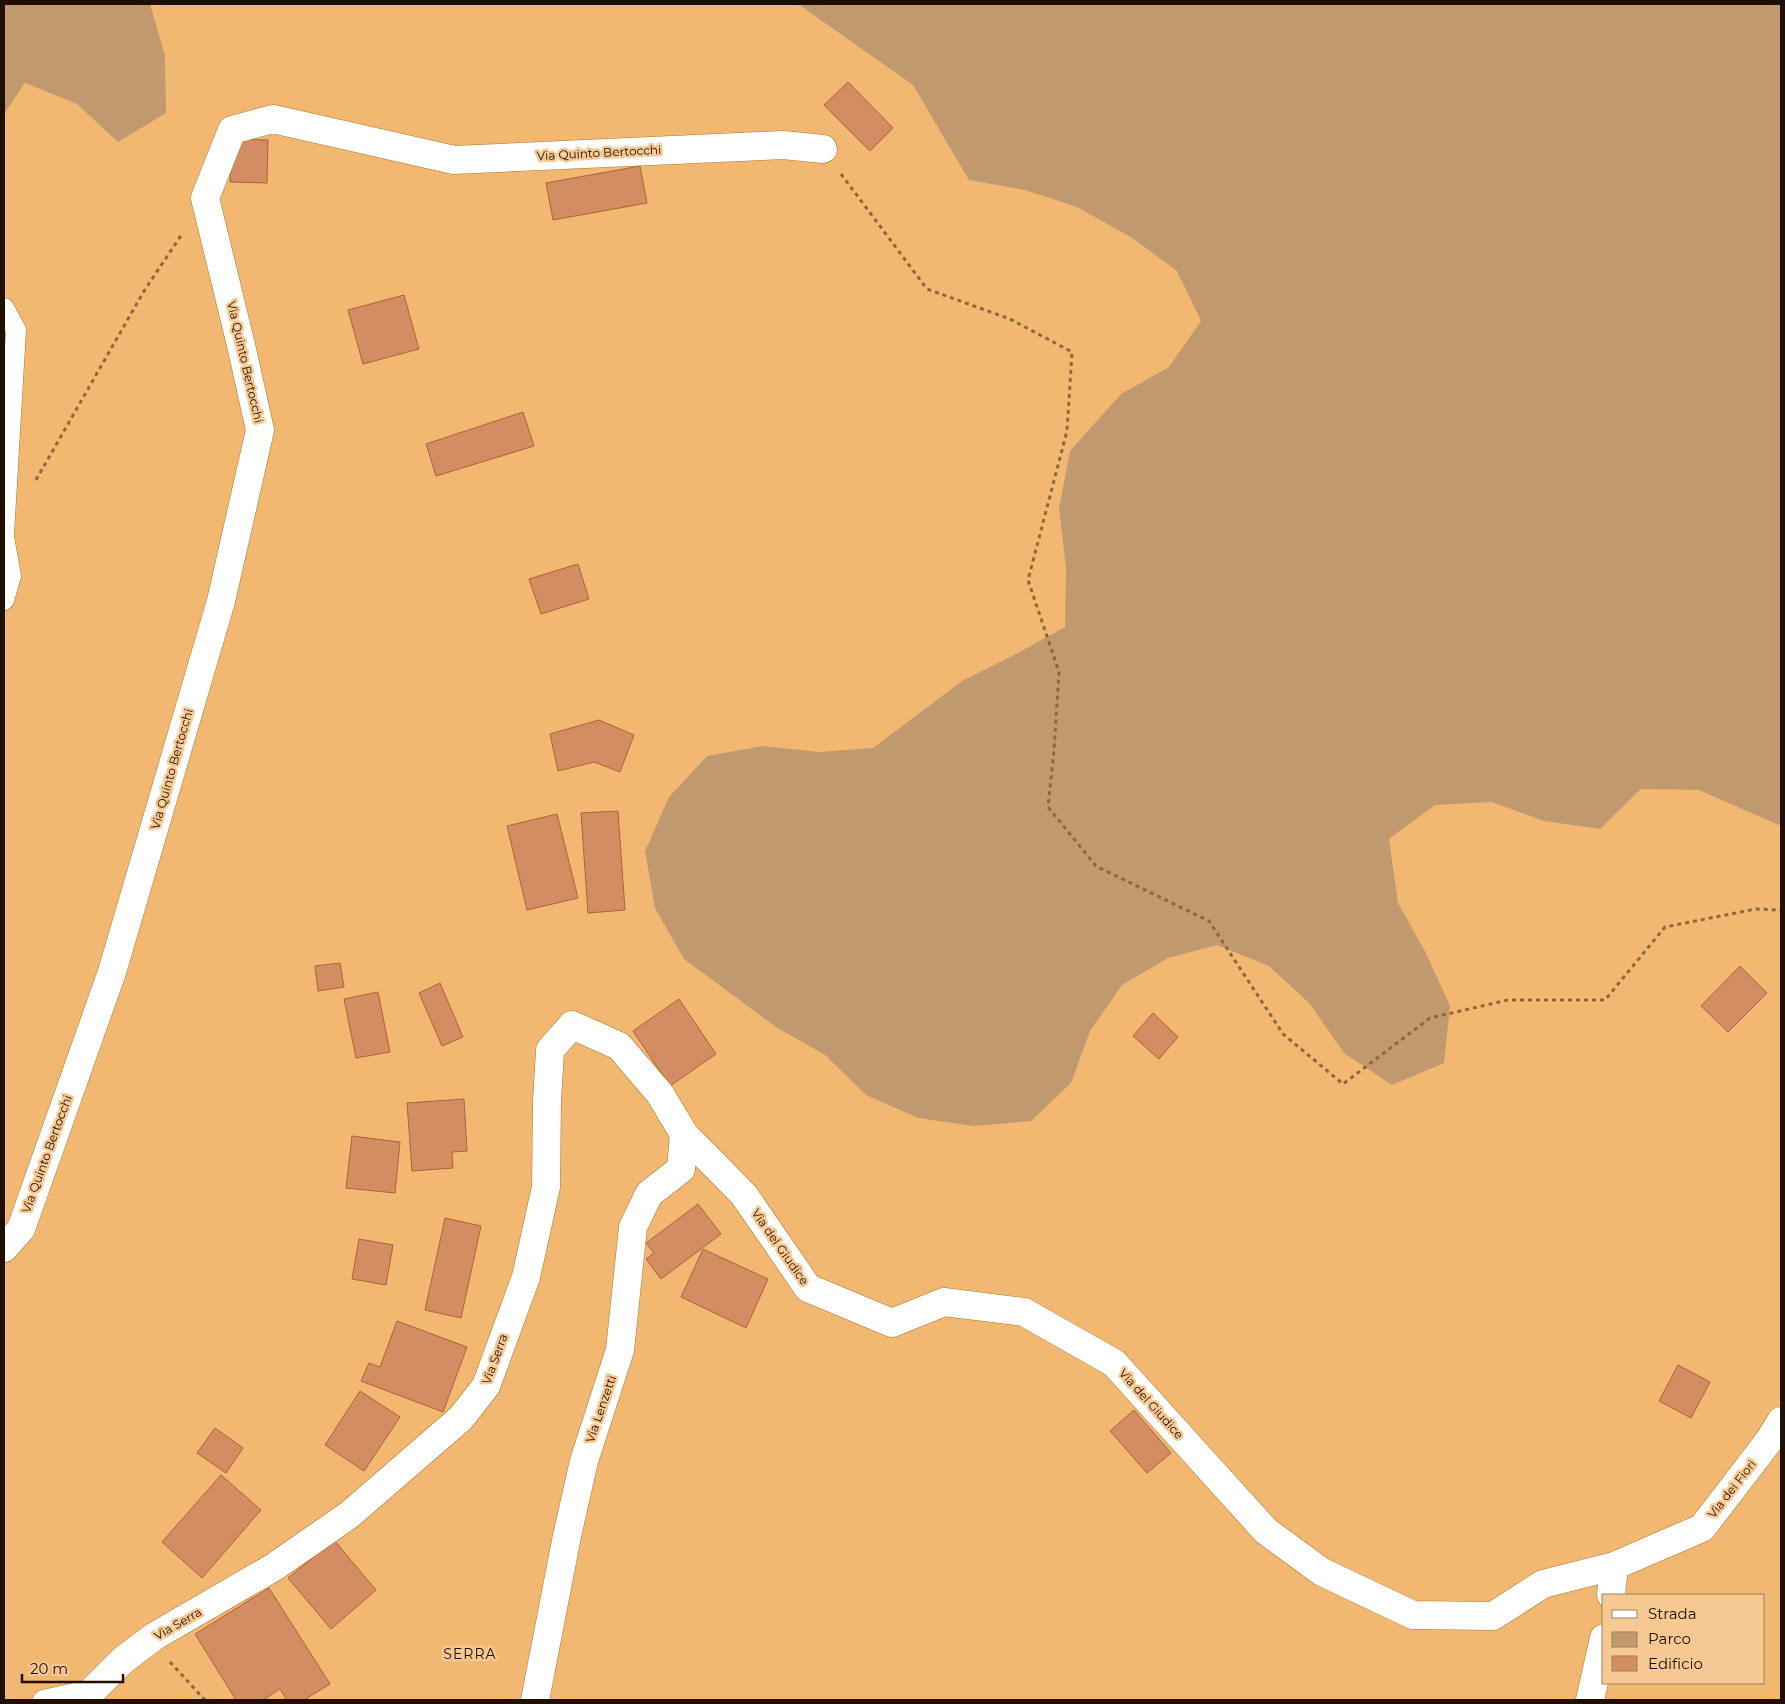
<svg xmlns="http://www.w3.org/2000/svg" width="1785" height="1704" font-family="Montserrat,sans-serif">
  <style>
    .green { fill: #c09a6e }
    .building { fill: #d48d63; stroke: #ab6338 }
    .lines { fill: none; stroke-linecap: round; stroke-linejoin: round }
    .service-casing { stroke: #aa752d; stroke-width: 21 }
    .minor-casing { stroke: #aa752d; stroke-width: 29 }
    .path { stroke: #8e683c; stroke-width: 3; stroke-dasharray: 4 4; stroke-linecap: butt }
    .service { stroke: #fff; stroke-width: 20 }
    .minor { stroke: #fff; stroke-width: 28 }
    .labels { text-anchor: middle; stroke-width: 5; stroke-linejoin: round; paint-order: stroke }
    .street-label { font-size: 12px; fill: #1f0f00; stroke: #f6c892 }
    .neighbourhood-label { font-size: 14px; letter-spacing: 1px; fill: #1f0f00; stroke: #f6c892 }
  </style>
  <rect width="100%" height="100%" fill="#f2b872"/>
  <path class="green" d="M 4,4 L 150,4 L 165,56 L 166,113 L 118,142 L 77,104 L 25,83 L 4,114 Z
    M 798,4 L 1781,4 L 1781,826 L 1699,790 L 1641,789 L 1600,829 L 1544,821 L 1492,802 L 1435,805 L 1389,839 L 1398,903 L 1426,953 L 1450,1006 L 1444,1063 L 1392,1085 L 1344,1053 L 1310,1004 L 1269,966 L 1217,945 L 1168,958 L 1122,985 L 1090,1031 L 1071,1083 L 1031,1121 L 974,1126 L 918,1118 L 866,1095 L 825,1055 L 776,1027 L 684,959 L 655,908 L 645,851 L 669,797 L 707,756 L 763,746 L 819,752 L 873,748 L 962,681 L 1014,655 L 1065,627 L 1066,568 L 1059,509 L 1070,451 L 1121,394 L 1169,367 L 1201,321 L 1177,271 L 1131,237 L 1077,207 L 1025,190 L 969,180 L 913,85 Z"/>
  <path class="building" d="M 848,82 L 893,128 L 870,151 L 824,105 Z
    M 231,139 L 268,140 L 267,183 L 230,182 Z
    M 640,166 L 647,203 L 553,220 L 546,183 Z
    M 404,295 L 419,349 L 363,364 L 348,310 Z
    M 523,412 L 534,446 L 436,476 L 426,444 Z
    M 578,564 L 589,599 L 541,614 L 529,579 Z
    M 599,720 L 634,735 L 620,772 L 594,762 L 558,771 L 550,734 Z
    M 618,811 L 625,910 L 588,913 L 581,813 Z
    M 557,814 L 578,898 L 527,910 L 507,826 Z
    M 340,963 L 344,987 L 318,991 L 315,966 Z
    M 1740,966 L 1767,993 L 1728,1032 L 1701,1006 Z
    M 440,983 L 463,1037 L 442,1046 L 419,993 Z
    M 378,992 L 390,1052 L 356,1058 L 344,999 Z
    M 679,999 L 716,1054 L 670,1086 L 633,1031 Z
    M 1153,1013 L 1178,1037 L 1159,1059 L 1133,1036 Z
    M 464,1099 L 467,1151 L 452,1152 L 453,1168 L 412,1171 L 407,1103 Z
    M 352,1136 L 400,1142 L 395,1193 L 346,1188 Z
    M 698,1204 L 721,1234 L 661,1279 L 646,1259 L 654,1253 L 646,1243 Z
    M 445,1218 L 481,1226 L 461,1318 L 425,1310 Z
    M 359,1239 L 393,1245 L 386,1285 L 352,1279 Z
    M 703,1249 L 768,1279 L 746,1328 L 681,1297 Z
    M 397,1321 L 467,1347 L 443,1412 L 361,1381 L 369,1363 L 380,1367 Z
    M 1678,1365 L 1710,1382 L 1691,1418 L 1659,1401 Z
    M 360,1391 L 400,1417 L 364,1471 L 325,1445 Z
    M 1134,1410 L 1171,1453 L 1147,1473 L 1110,1431 Z
    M 215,1428 L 243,1448 L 226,1473 L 197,1453 Z
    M 221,1475 L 261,1510 L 202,1578 L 162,1542 Z
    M 334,1540 L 376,1590 L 331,1629 L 288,1578 Z
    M 269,1588 L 330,1684 L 304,1700 L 287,1700 L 280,1689 L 263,1700 L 236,1700 L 195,1634 Z"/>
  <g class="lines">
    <g class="service-casing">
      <path id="service" d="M 4,308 L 16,330 L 4,534
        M 4,537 L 11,576 L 4,600
        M 43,1700 L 93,1689"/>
    </g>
    <g class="minor-casing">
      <path id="minor" d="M 4,1248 L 21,1229 L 112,972 L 221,601 L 260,430 L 241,345 L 205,198 L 232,130 L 273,119 L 454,160 L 783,145 L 823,149
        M 1611,1595 L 1614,1566
        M 83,1700 L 123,1660 L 155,1636 L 274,1567 L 349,1515 L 461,1418 L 486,1386 L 526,1277 L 546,1187 L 547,1101 L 550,1050 L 572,1025 L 619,1046 L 660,1094 L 684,1134 L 744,1195 L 808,1288 L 892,1323 L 944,1302 L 1024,1312 L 1114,1363 L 1266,1531 L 1322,1572 L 1413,1615 L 1493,1616 L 1543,1584 L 1614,1566 L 1702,1528 L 1768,1442 L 1781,1421
        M 535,1700 L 567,1536 L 584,1461 L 620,1350 L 633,1227 L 649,1194 L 681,1169 L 684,1134
        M 1590,1700 L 1604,1638"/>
    </g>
    <path class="path" d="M 841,174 L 927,289 L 1010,319 L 1072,352 L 1067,431 L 1028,580 L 1059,672 L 1054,750 L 1048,807 L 1096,866 L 1209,921 L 1283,1034 L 1343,1084 L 1430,1018 L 1508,1000 L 1605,1000 L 1665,927 L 1756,909 L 1781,910
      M 36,480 L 144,291 L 182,234
      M 170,1662 L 205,1700"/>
    <use href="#service" class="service"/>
    <use href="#minor" class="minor"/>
  </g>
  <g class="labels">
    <g class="street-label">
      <text transform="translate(599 153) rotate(-3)" y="4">Via Quinto Bertocchi</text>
      <text transform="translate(245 362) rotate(77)" y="4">Via Quinto Bertocchi</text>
      <text transform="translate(172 769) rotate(-74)" y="4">Via Quinto Bertocchi</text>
      <text transform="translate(47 1154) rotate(-70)" y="4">Via Quinto Bertocchi</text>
      <text transform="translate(780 1247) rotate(55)" y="4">Via del Giudice</text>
      <text transform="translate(495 1359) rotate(-70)" y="4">Via Serra</text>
      <text transform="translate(1151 1404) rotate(48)" y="4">Via del Giudice</text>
      <text transform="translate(601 1409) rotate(-71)" y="4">Via Lenzetti</text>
      <text transform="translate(1732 1489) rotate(-52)" y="4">Via dei Fiori</text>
      <text transform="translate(178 1624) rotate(-30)" y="4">Via Serra</text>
    </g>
    <g class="neighbourhood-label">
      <text x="470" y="1659">SERRA</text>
    </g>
  </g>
  <rect width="1785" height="1704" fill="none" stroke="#1f0f00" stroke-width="10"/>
  <rect x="1602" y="1594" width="162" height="90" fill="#f6c892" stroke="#a07e58"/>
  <rect x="1612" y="1610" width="25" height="8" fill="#ffffff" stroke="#a07e58"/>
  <text x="1648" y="1619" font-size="15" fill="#1f0f00">Strada</text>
  <rect x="1612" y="1632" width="25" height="15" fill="#c09a6e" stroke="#a07e58"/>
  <text x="1648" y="1644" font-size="15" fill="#1f0f00">Parco</text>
  <rect x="1612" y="1656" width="25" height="15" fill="#d48d63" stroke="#a07e58"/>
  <text x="1648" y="1669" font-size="15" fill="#1f0f00">Edificio</text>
  <path d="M22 1674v8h101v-8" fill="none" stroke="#1f0f00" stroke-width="2.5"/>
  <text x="30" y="1674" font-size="15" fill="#1f0f00" stroke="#f6c892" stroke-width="4" paint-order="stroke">20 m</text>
</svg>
